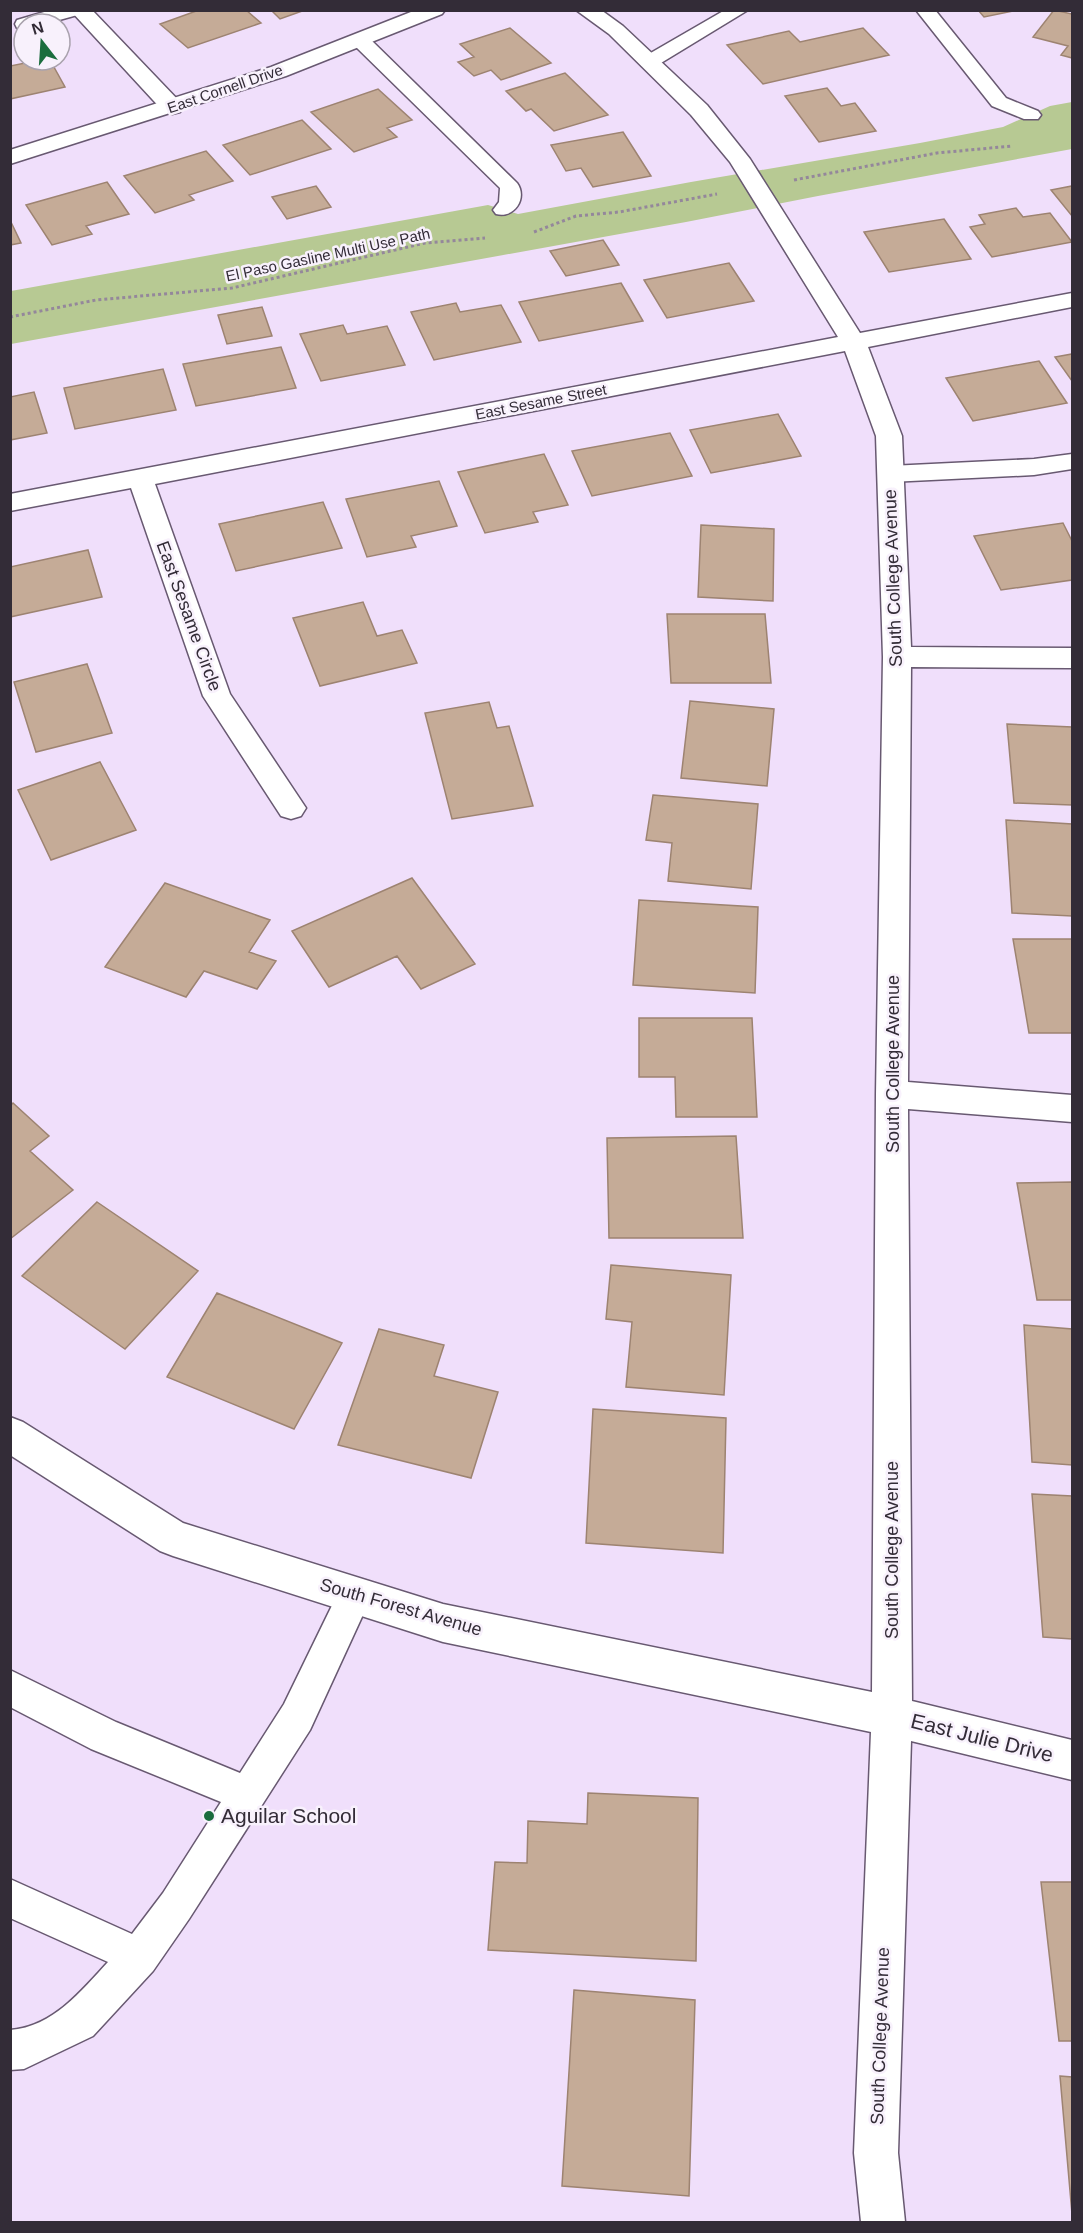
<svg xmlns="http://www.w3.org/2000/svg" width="1083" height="2233" font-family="Arial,sans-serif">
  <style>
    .green { fill: #b7c993 }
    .building { fill: #c5ab97; stroke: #9d8371; stroke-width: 1.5 }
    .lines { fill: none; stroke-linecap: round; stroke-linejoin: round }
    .lane-casing { stroke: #685971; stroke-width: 3 }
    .street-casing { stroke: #685971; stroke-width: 3 }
    .secondary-casing { stroke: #685971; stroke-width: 3 }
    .path { stroke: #94879b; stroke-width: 3; stroke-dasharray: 3 3; stroke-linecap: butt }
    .lane { fill: #fff; fill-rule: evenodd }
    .street { fill: #fff; fill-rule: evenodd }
    .secondary { fill: #fff; fill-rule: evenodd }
    .poi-dot { fill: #1b6d3e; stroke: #f8f1fc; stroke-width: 2 }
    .labels { text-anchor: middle; stroke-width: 5; stroke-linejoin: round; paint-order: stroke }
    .far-street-label { font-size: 15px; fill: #332c37; stroke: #f8f1fc }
    .street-label { font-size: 18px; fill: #332c37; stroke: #f8f1fc }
    .near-street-label { font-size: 21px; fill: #332c37; stroke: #f8f1fc }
    .near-poi-label { font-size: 21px; fill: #332c37; stroke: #f8f1fc; text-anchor: start }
  </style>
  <rect width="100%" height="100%" fill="#f0dffb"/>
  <path class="green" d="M 1072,102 L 1072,149 L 818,196 L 686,222 L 11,344 L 11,291 L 488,205 L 518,214 L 691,182 L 920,143 L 1003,127 L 1050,106 Z"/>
  <path class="building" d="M 199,10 L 246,10 L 261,23 L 188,48 L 160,24 Z
    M 271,10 L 305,10 L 280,19 Z
    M 978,10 L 1018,10 L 984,17 Z
    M 1054,10 L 1072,14 L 1072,58 L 1061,55 L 1068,46 L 1033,37 Z
    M 510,28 L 551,63 L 501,80 L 491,70 L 474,76 L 458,62 L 474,57 L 460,44 Z
    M 863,28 L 889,55 L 763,84 L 727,45 L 789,31 L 800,42 Z
    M 40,60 L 50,60 L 65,87 L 10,99 L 10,66 Z
    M 565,73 L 608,115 L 554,131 L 531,109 L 526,111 L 506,91 Z
    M 827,88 L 841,106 L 855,103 L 876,131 L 819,142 L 785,96 Z
    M 378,89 L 412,120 L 387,128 L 397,137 L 354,152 L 311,112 Z
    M 302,120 L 331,149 L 250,175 L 223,145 Z
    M 623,132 L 651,176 L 593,187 L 581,168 L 566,171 L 551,145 Z
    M 206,151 L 233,181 L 189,195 L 194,200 L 155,213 L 124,176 Z
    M 107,182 L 129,214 L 86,226 L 92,234 L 52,245 L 26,205 Z
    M 316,186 L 331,207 L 287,219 L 272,197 Z
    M 1072,186 L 1072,216 L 1051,190 Z
    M 1016,208 L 1023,217 L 1050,213 L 1072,242 L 992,257 L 970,227 L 985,224 L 979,215 Z
    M 944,219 L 971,259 L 889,272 L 864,232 Z
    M 10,220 L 21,243 L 10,245 Z
    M 603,240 L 619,265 L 566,276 L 550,251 Z
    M 729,263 L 754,301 L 667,318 L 644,280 Z
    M 621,283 L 643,321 L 539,341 L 519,302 Z
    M 456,303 L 460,312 L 501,305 L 521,342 L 434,360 L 411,312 Z
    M 262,307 L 272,336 L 227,344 L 218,315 Z
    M 343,325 L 347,334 L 387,326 L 405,365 L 321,381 L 300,334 Z
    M 281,347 L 296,388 L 196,406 L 183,364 Z
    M 1072,354 L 1072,381 L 1055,357 Z
    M 1039,361 L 1067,403 L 973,421 L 946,378 Z
    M 163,369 L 176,410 L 75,429 L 64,388 Z
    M 34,392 L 47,433 L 10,440 L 10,397 Z
    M 778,414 L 801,456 L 711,473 L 690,430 Z
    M 670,433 L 692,476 L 592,496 L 572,451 Z
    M 544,454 L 568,505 L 533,512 L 538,522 L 485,533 L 458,472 Z
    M 439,481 L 457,526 L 411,536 L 416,547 L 367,557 L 346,499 Z
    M 323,502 L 342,548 L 236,571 L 219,524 Z
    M 1063,523 L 1072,541 L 1072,580 L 1001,590 L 974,536 Z
    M 701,525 L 774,529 L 773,601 L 698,597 Z
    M 88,550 L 102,597 L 10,617 L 10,567 Z
    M 363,602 L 377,636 L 402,630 L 417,663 L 320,686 L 293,618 Z
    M 667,614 L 765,614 L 771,683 L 671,683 Z
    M 87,664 L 112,733 L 36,752 L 14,682 Z
    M 690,701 L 774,709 L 767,786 L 681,778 Z
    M 489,702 L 497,728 L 509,726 L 533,806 L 452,819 L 425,713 Z
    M 1007,724 L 1072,727 L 1072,805 L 1014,803 Z
    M 100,762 L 136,830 L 51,860 L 18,790 Z
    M 653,795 L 758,804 L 751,889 L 668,881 L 672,843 L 646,840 Z
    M 1006,820 L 1072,824 L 1072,916 L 1012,913 Z
    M 412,878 L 475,964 L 421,989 L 397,956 L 329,987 L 292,931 Z
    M 165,883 L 270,920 L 249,952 L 276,961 L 257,989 L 204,971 L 186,997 L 105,967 Z
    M 639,900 L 758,907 L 755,993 L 633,985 Z
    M 1013,939 L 1072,939 L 1072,1033 L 1029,1033 Z
    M 639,1018 L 752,1018 L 757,1117 L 676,1117 L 675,1077 L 639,1077 Z
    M 13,1103 L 49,1136 L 30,1151 L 73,1190 L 10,1239 L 10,1106 Z
    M 736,1136 L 743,1238 L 609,1238 L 607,1138 Z
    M 1072,1182 L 1072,1300 L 1037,1300 L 1017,1183 Z
    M 97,1202 L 198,1271 L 125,1349 L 22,1276 Z
    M 611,1265 L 731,1275 L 724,1395 L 626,1387 L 632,1322 L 606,1319 Z
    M 217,1293 L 342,1343 L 294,1429 L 167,1377 Z
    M 1024,1325 L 1072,1329 L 1072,1465 L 1032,1462 Z
    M 379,1329 L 444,1345 L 434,1376 L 498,1392 L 471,1478 L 338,1445 Z
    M 593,1409 L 726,1418 L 723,1553 L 586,1543 Z
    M 1032,1494 L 1072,1496 L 1072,1639 L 1043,1637 Z
    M 588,1793 L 698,1798 L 696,1961 L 488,1950 L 495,1862 L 527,1863 L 528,1821 L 587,1824 Z
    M 1041,1882 L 1072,1882 L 1072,2041 L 1059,2041 Z
    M 574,1990 L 695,2000 L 689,2196 L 562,2186 Z
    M 1060,2076 L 1072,2077 L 1072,2214 Z"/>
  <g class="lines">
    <g class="lane-casing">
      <path id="lane" d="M 51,10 L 83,10 L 81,14 L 45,24 L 24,24 L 24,30 L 17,28 L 15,24 L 17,20 Z
        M 725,10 L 748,10 L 656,66 L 642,66 L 639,62 L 642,58 Z
        M 916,10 L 935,10 L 1006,98 L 1038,111 L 1041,115 L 1038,119 L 1024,119 L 992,106 Z
        M 363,37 L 370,39 L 517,183 C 528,198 514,219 496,214 L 493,210 L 499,202 L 500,188 L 356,47 L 353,43 L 356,39 Z
        M 1072,454 L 1072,469 L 1034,475 L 890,482 L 882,479 L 878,474 L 882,469 L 890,466 L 1034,459 Z
        M 355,1578 L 367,1583 L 372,1595 L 310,1730 L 189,1919 L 153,1971 L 93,2036 L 24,2069 L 10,2070 L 10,2030 C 53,2027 81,1991 108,1962 L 10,1918 L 10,1879 L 132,1934 L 163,1893 L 221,1802 L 91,1749 L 10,1707 L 10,1670 L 116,1722 L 240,1773 L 284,1704 L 343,1583 Z"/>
    </g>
    <g class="street-casing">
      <path id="street" d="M 70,10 L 92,10 L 180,102 L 183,107 L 180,112 L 172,114 L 164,112 Z
        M 576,10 L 601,10 L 623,26 L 707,105 L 750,159 L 860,333 L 1072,293 L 1072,307 L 868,347 L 902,436 L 911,647 L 1072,648 L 1072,668 L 911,667 L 908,1082 L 1072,1095 L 1072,1122 L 908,1109 L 912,1701 L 1072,1740 L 1072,1780 L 911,1741 L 898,2153 L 905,2222 L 861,2222 L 854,2153 L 871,1732 L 443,1642 L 173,1556 L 160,1551 L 10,1455 L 10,1417 L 23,1422 L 183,1523 L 443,1604 L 872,1692 L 876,1094 L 883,657 L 876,436 L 845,351 L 155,484 L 230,694 L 306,808 L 301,816 L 291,819 L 281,816 L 203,696 L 131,488 L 10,511 L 10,494 L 838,337 L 730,162 L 691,115 L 609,34 Z"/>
    </g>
    <g class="secondary-casing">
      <path id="secondary" d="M 416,10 L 445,10 L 442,14 L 286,76 L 10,164 L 10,150 L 271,67 Z"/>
    </g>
    <path class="path" d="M 794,180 L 937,153 L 1012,146
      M 534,232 L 576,216 L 619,212 L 717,194
      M 10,317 L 96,300 L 232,288 L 425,243 L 485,238"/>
    <use href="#lane" class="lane"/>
    <use href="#street" class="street"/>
    <use href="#secondary" class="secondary"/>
  </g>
  <circle class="poi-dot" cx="209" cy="1816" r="6"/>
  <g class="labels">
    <g class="far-street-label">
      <text transform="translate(225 89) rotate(-19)" y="5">East Cornell Drive</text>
      <text transform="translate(328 255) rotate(-12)" y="5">El Paso Gasline Multi Use Path</text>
      <text transform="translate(541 402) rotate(-11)" y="5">East Sesame Street</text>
    </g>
    <g class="street-label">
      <text transform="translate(893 578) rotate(-92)" y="6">South College Avenue</text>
      <text transform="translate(189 616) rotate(70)" y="6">East Sesame Circle</text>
      <text transform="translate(893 1064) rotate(-90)" y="6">South College Avenue</text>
      <text transform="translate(892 1550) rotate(-90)" y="6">South College Avenue</text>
      <text transform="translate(401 1607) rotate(16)" y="6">South Forest Avenue</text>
      <text transform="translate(880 2036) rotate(-88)" y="6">South College Avenue</text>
    </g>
    <g class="near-street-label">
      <text transform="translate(982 1738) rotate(14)" y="7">East Julie Drive</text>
    </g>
    <g class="near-poi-label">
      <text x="221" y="1823">Aguilar School</text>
    </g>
  </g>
  <rect width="1083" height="2233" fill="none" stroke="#332c37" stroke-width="24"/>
  <g transform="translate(42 42) rotate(343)"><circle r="28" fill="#f8f1fc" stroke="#a9a2ad" stroke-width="1.5"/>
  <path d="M0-4.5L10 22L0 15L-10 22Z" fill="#1b6d3e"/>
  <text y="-9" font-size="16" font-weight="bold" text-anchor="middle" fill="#332c37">N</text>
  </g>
</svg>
